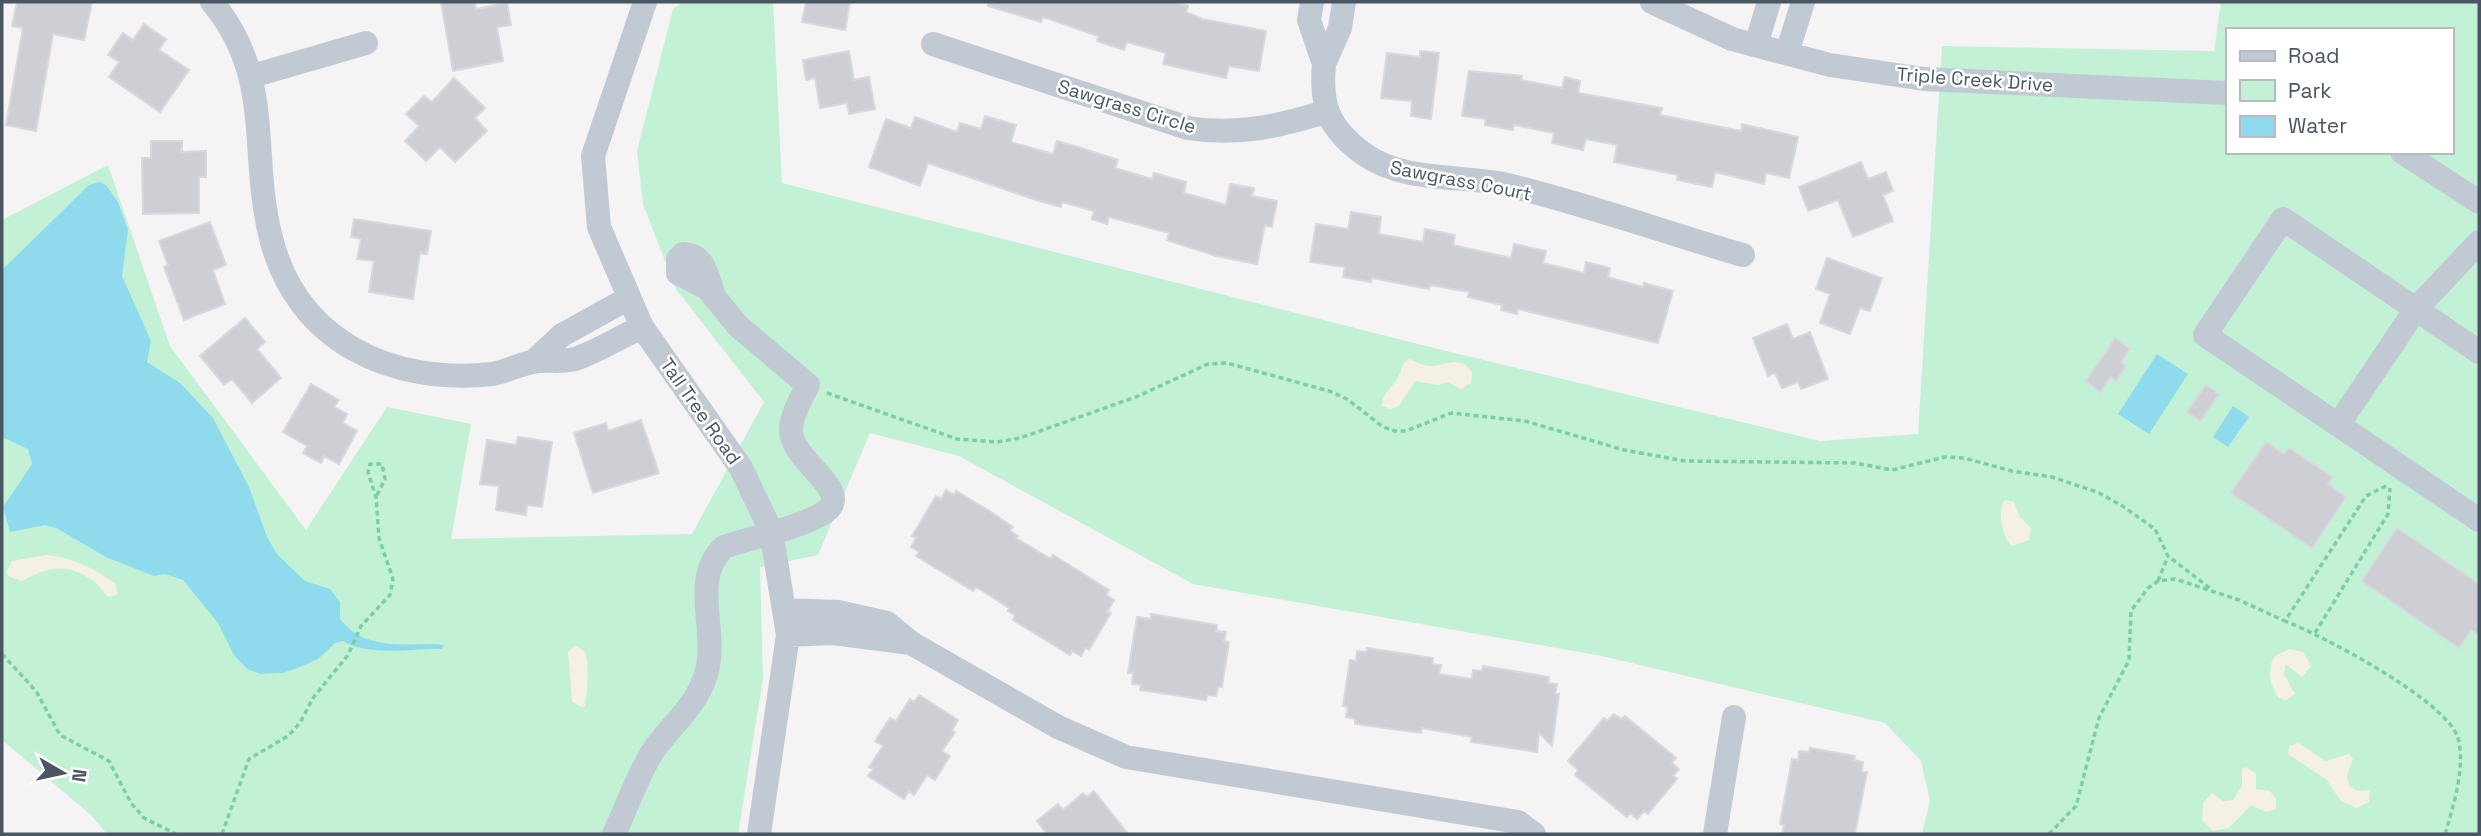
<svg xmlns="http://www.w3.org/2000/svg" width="2481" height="836" font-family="'Space Grotesk',sans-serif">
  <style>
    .green { fill: #c3f1d5; fill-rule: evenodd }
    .sand { fill: #f5f0e5 }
    .water { fill: #90daee }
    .building { fill: #cdcfd5; stroke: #d7d9de; stroke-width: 2 }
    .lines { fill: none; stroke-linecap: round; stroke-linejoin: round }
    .path { stroke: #7ad0a6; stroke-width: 3.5; stroke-dasharray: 5 3.5; stroke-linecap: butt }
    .minor { stroke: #c1cad2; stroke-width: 24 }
    .labels { text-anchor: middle; stroke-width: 5; stroke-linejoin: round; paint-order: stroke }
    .street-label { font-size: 19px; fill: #4a5661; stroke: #fff }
  </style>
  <rect width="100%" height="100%" fill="#f5f3f3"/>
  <path class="green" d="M 683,2 L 773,2 L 782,183 L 1434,348 L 1820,441 L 1918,434 L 1942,46 L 2214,51 L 2221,2 L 2479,2 L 2479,834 L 1922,834 L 1930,801 L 1921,761 L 1885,723 L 1602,656 L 1193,584 L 959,456 L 870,433 L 818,555 L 760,567 L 763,679 L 738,834 L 107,834 L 91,815 L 2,740 L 2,220 L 108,165 L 170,346 L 306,530 L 387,407 L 471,424 L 451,539 L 692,534 L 764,402 L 676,289 L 643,204 L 637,151 L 673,9 ZM 2227,30 L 2451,30 L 2451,152 L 2227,152 Z"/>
  <path class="sand" d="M 1409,359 C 1416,362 1423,366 1431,366 C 1448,365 1461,354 1472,373 L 1471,383 L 1461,389 L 1447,382 L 1438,385 L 1415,381 L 1399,406 L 1391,409 L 1382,406 C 1383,392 1390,390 1397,379 C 1403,371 1399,365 1409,359 Z
    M 2005,500 L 2014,502 L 2020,517 L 2031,528 L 2029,540 L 2012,546 C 2002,538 1997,509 2005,500 Z
    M 47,555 C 74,558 95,569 116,584 L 117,595 L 109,597 C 103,593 100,586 94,581 C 66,562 49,567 22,581 L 8,576 L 7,571 L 12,561 Z
    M 575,645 L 585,652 C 590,667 587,690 585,706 L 581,707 L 572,701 L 568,652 Z
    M 2289,649 L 2303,652 L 2311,666 L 2302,677 L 2286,664 L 2284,674 L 2295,694 L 2286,700 L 2279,698 C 2270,686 2266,669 2275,656 Z
    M 2298,743 L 2326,761 L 2349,754 L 2353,759 L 2347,776 L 2349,786 L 2358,791 L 2370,790 L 2369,802 L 2357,808 L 2341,801 L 2326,779 L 2288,754 L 2289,746 Z
    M 2246,767 L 2256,774 L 2256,789 L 2270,791 L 2276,799 L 2276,809 L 2266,812 L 2251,805 L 2229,828 L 2213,831 L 2202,820 L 2203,803 L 2212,793 L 2223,801 L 2233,800 L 2242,786 L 2242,769 Z"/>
  <path class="water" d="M 100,182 L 106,185 L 118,202 L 128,230 L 122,276 L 151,341 L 147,362 L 180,383 L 213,418 L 249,487 L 267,537 L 277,554 L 305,581 L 330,589 L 340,602 L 340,619 C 364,650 402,644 437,644 L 443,645 L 442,649 C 414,648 368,657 343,641 L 335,643 L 318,659 L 295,669 L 282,673 L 261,674 L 247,669 L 234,655 L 218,623 L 183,580 L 165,574 L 154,576 L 106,557 L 56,528 L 45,525 L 10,532 L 3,507 L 32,464 L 28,449 L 2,437 L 2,270 L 89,185 Z
    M 2157,354 L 2188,374 L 2149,434 L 2118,414 Z
    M 2233,406 L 2249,417 L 2228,447 L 2213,437 Z"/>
  <path class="building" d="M 17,2 L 92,2 L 84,40 L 53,34 L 36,131 L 6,125 L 23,28 L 12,26 Z
    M 441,2 L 475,2 L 476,9 L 507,3 L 511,25 L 497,27 L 503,61 L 453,71 Z
    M 806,2 L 850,2 L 845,30 L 802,22 Z
    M 989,2 L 1175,2 L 1188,6 L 1186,12 L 1202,19 L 1266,31 L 1259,71 L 1229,66 L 1226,78 L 1163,64 L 1166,53 L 1127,42 L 1124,50 L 1097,41 L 1098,36 L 1043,17 L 1041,22 L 988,6 Z
    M 144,24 L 166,39 L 159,50 L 189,70 L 160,112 L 109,77 L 119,62 L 108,55 L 123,33 L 133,40 Z
    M 849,51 L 854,80 L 869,77 L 875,109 L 849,114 L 847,103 L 820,108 L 815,78 L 806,80 L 803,60 Z
    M 1420,51 L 1439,53 L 1431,119 L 1411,116 L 1412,101 L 1381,98 L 1387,53 L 1420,57 Z
    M 1469,71 L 1522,76 L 1521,80 L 1562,88 L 1565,77 L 1580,81 L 1578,93 L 1662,108 L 1660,115 L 1741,131 L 1742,124 L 1798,137 L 1789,178 L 1766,173 L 1764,184 L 1715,172 L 1712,187 L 1677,180 L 1678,175 L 1614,162 L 1617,145 L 1586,139 L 1583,150 L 1552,143 L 1554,133 L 1514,125 L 1513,130 L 1485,125 L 1486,119 L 1462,116 Z
    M 454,78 L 485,108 L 475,118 L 487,131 L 455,162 L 440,147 L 426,161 L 405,141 L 419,126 L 406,114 L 424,96 L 432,102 Z
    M 985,116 L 1016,125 L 1011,142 L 1053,154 L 1057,141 L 1078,147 L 1118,160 L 1115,168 L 1152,179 L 1154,173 L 1186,182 L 1184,193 L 1226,205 L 1230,184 L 1254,188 L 1252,196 L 1277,201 L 1272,227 L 1265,225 L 1257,264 L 1216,256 L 1167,240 L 1169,233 L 1109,217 L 1107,224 L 1092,219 L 1094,211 L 1062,202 L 1061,207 L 1036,200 L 928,163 L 920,186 L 869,167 L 886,119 L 911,128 L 915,117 L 957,132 L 960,123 L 981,129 Z
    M 151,141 L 182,141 L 182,152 L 206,151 L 206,177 L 199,177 L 199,213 L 143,214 L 142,158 L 151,158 Z
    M 1861,162 L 1868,179 L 1886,172 L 1893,191 L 1883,195 L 1893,221 L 1853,237 L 1838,200 L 1808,211 L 1799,187 Z
    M 1351,212 L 1381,217 L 1379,234 L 1423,242 L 1425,229 L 1455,235 L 1453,245 L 1511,258 L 1514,244 L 1546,251 L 1543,263 L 1584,273 L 1586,262 L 1610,268 L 1608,277 L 1643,287 L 1644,283 L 1673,291 L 1658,343 L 1518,309 L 1517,314 L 1501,310 L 1502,305 L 1468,297 L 1469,292 L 1430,285 L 1429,289 L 1372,278 L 1371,282 L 1343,277 L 1345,267 L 1310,262 L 1316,224 L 1348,229 Z
    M 354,219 L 431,231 L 427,254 L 420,253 L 413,299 L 369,292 L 374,261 L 357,259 L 361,239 L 351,237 Z
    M 210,222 L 226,265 L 213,270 L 225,304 L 184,320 L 164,267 L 168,265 L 159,241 Z
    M 1827,258 L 1882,278 L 1870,311 L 1860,308 L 1850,334 L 1820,323 L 1830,294 L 1816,289 Z
    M 245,318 L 265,342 L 257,349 L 281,378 L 252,403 L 232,379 L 224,385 L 200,356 Z
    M 1787,324 L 1793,339 L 1810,332 L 1828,379 L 1801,389 L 1798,382 L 1782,388 L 1775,373 L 1768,376 L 1753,338 Z
    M 2115,338 L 2130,349 L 2121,362 L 2126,366 L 2116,381 L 2111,377 L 2100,392 L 2086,381 Z
    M 311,384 L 339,400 L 334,407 L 347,414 L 343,423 L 357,431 L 339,464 L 324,456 L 321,463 L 303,453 L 307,446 L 283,432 Z
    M 2206,385 L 2219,394 L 2201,421 L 2187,412 Z
    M 641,420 L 659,473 L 593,493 L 574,433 L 606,423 L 608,431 Z
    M 518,437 L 552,442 L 542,507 L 527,505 L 526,515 L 496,510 L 499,486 L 480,484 L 487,440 L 516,445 Z
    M 2266,442 L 2284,454 L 2289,448 L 2333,477 L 2328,484 L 2346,497 L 2312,548 L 2231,493 Z
    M 946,490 L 954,495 L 956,491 L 991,512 L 1013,527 L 1010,531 L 1018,536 L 1016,538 L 1051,559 L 1053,555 L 1109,590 L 1106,595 L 1114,600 L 1107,612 L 1111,613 L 1089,650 L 1086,647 L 1081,656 L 1072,651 L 1070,655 L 1013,620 L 1015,615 L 1008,611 L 1009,608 L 976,587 L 973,591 L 916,556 L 919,552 L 911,547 L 916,538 L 912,536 L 936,496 L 941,499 Z
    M 2397,528 L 2479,584 L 2479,635 L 2471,630 L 2459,648 L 2362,581 Z
    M 1151,614 L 1217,625 L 1216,631 L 1226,632 L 1224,641 L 1229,642 L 1222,687 L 1218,687 L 1216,696 L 1207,695 L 1206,700 L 1180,696 L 1140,690 L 1141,685 L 1132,684 L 1133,673 L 1128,673 L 1137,617 L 1151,619 Z
    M 1367,648 L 1433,658 L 1432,664 L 1441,665 L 1439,674 L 1472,679 L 1473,670 L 1482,671 L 1483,666 L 1549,677 L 1548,683 L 1557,684 L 1555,694 L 1559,694 L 1552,746 L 1539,733 L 1537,752 L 1471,742 L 1472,737 L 1422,728 L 1421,733 L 1355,724 L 1355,719 L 1346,717 L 1348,707 L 1343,706 L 1350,660 L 1356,661 L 1357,651 L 1366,652 Z
    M 919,695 L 958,720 L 952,730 L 955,732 L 942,751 L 950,756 L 935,780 L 927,775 L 914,795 L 909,791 L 904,799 L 868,776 L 873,769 L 869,767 L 883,746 L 875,741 L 890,718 L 896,721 L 910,699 L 914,702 Z
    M 1614,714 L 1621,719 L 1625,716 L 1676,758 L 1672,763 L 1679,769 L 1673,776 L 1677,779 L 1648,814 L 1644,811 L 1637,819 L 1630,813 L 1627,817 L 1575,775 L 1578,770 L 1568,761 L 1604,718 L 1607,721 Z
    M 1810,748 L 1855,756 L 1854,760 L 1863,762 L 1862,772 L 1867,772 L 1855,834 L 1782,834 L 1784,825 L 1780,824 L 1792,759 L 1798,760 L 1799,751 L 1809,752 Z
    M 1094,791 L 1128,834 L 1047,834 L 1037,821 L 1058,804 L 1063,810 L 1083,793 L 1087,797 Z"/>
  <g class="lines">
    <path class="path" d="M 827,393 L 957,439 L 997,442 L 1020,438 L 1136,397 L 1208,364 L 1227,363 L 1329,391 L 1347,399 L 1383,427 L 1395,431 L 1406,431 L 1451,413 L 1525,421 L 1624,450 L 1685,461 L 1855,463 L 1892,470 L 1945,457 L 1964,458 L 2012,471 L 2052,477 L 2097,492 L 2121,505 L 2155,529 L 2168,556 L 2211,589
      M 2386,486 L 2366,496 L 2285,621 C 2323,636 2446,700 2458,738 C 2466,767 2453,807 2445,834
      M 2158,581 L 2168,556
      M 2315,633 L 2388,514 L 2390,488
      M 2,654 L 36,691 L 60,735 L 109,761 L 131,803 L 144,818 L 176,834
      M 222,834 L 249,759 L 288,736 L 300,723 L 313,698 L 348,655 L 361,626 L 390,595 L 393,579 L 379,538 L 376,497 L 368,472 L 370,464 L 382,464 L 385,479 L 376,497
      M 2049,834 L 2076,806 L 2099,718 L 2129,660 L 2131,611 L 2148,588 L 2158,581 L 2175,579 L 2239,600 L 2285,621"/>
    <path class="minor" d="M 212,2 C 275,77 249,153 271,238 C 297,342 392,385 492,374 C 506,372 519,364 533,362 C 546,359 562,363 575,359 C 598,351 620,337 642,327
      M 645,2 L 593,156 L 599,227 L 642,327 L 741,468 L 771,531 L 788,635 L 759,834
      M 1312,2 L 1309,20 L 1324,64 L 1340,28 L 1344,2
      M 1652,2 L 1732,39 L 1830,65 L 1924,79 L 2227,93
      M 933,44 L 1188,128 C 1236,136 1280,126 1325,112
      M 1756,45 L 1769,2
      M 1787,53 L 1803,2
      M 1324,64 C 1320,106 1329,129 1364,154 C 1403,182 1459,175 1503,184 C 1584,203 1663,232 1743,255
      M 252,76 L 366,43
      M 2402,152 L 2479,202
      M 2479,352 L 2283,219 L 2205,335 L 2479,520
      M 534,361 L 562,335 L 629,298
      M 2338,425 L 2416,309 L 2479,242
      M 784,610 L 838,612 L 887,623 L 911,643 L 1058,727 L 1126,757 L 1518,822 L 1534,834
      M 788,635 L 833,633 L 911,643
      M 614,834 C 627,807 637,776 653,751 C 673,722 701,703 708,666 C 716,628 691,577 724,547 C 755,536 793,530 822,514 C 859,492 791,463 791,430 C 791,416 801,398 808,385 L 738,326 L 707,288 L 678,273 L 678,259 L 683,254 C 707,255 707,279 715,298
      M 1715,834 L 1734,717"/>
  </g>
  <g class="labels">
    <g class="street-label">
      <text transform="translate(1975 79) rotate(4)" y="7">Triple Creek Drive</text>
      <text transform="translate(1127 106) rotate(17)" y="7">Sawgrass Circle</text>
      <text transform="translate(1461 180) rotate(11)" y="7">Sawgrass Court</text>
      <text transform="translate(701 411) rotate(55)" y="7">Tall Tree Road</text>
    </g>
  </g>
  <rect width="2481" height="836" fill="none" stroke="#4a5661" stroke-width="7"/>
  <rect x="2226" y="28" width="228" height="126" fill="#ffffff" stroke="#b7bbc0" stroke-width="2"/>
  <rect x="2240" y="51" width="35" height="10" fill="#c1cad2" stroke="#b7bbc0" stroke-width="2"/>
  <text x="2288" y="63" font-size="21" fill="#4a5661">Road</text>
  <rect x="2240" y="80" width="35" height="21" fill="#c3f1d5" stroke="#b7bbc0" stroke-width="2"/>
  <text x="2288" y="98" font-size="21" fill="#4a5661">Park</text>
  <rect x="2240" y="116" width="35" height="21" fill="#90daee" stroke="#b7bbc0" stroke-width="2"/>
  <text x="2288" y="133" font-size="21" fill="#4a5661">Water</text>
  <g transform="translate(63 773) rotate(99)" stroke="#ffffff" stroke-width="5" paint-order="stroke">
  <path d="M0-5L12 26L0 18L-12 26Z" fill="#4a5661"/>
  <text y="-10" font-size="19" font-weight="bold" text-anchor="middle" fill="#4a5661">N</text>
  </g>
</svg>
